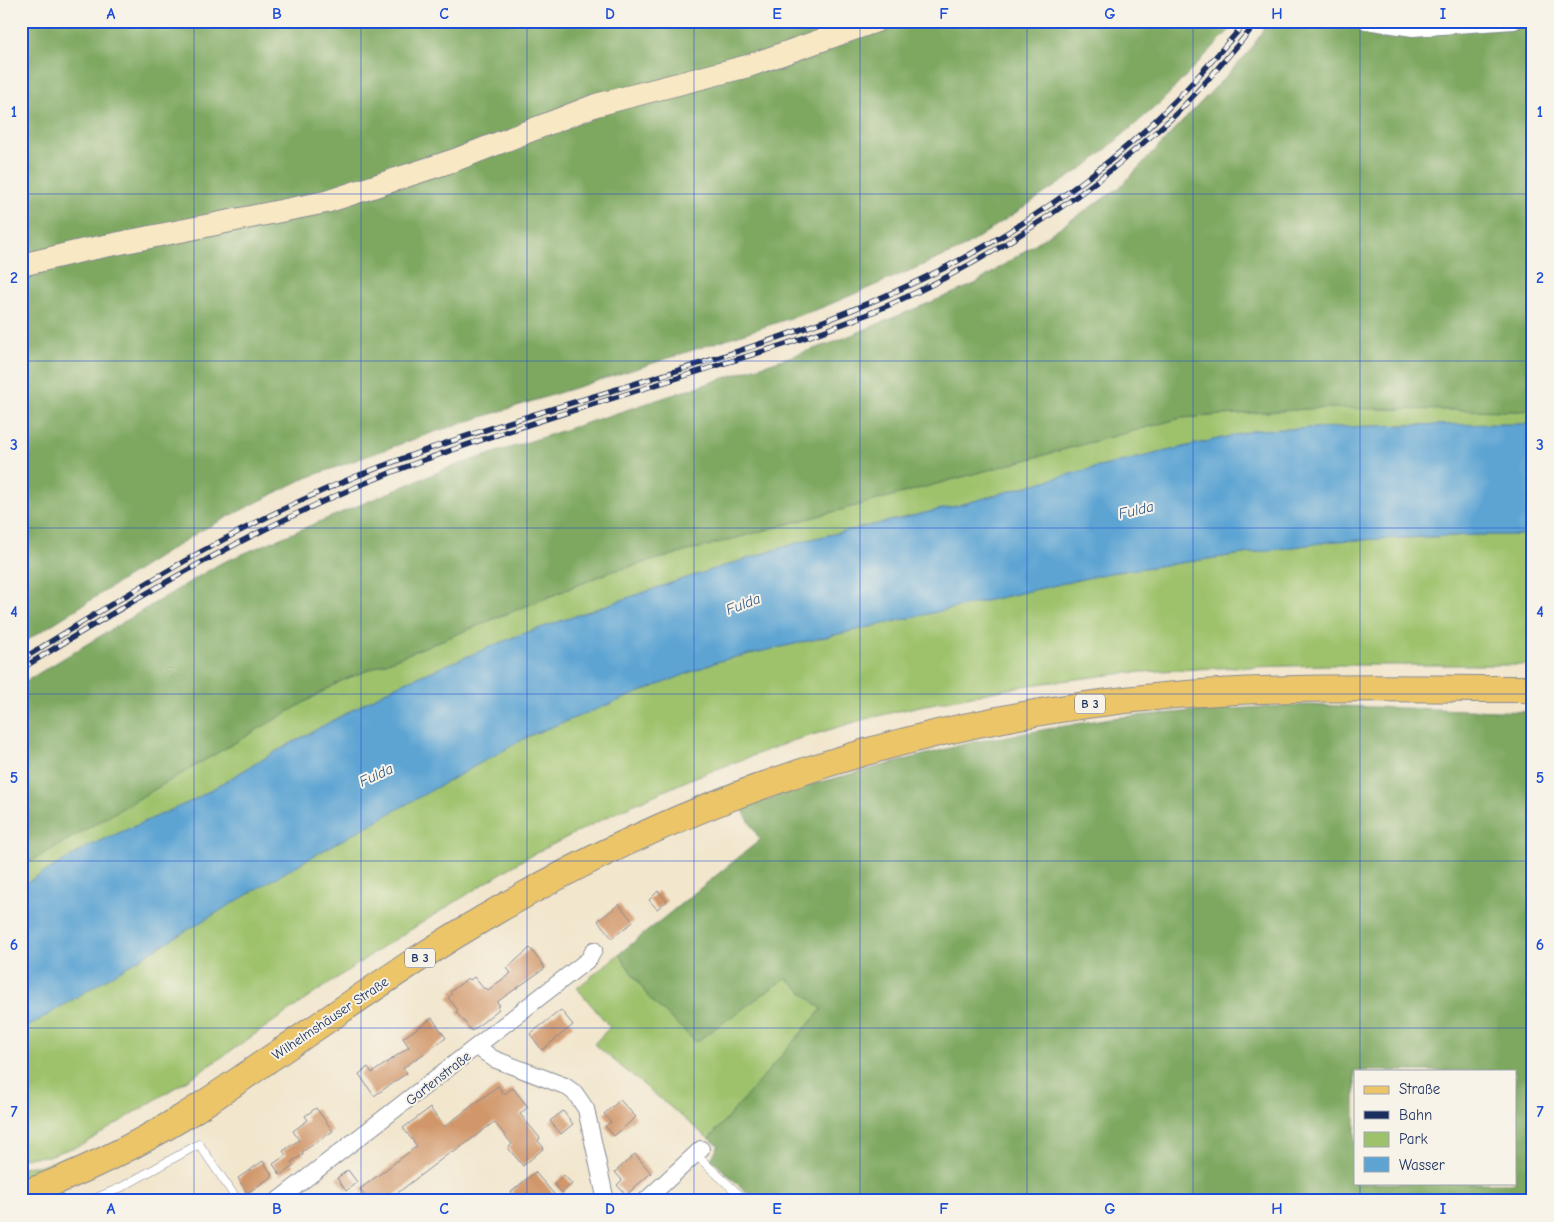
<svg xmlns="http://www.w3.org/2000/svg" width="1554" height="1222" font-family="'Comic Neue',sans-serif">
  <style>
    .green { fill: #9ec26c; stroke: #5c7865 }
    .forest { fill: #7ea860; stroke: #4c6c5f; fill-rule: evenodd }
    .water { fill: #5da4d3; stroke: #3c6a98 }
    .building { fill: #d1976a }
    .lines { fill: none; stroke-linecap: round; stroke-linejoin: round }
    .lane-casing { stroke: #868a96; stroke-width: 9 }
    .street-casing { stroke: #868a96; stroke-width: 18 }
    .secondary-casing { stroke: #868a96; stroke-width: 24 }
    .primary-casing { stroke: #868a96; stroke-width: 28 }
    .lane { stroke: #fff; stroke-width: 8 }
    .street { stroke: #fff; stroke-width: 16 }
    .secondary { stroke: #f8e8c3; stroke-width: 22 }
    .primary { stroke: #edc569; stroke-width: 26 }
    .rail-casing { stroke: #1b2f5e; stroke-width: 5.5 }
    .rail { stroke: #f7f3e8; stroke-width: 4; stroke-dasharray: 11; stroke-linecap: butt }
    .grid { fill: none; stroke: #1d4ed8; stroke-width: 1; stroke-opacity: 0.55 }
    .labels { text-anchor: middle; stroke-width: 4; stroke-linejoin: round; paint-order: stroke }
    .shield { fill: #f7f3e8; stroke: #5d6a87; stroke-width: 1 }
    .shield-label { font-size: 12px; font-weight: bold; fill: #1b2f5e }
    .street-label { font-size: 14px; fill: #1b2f5e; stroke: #f7f3e8 }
    .water-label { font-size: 15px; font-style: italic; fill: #325887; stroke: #f7f3e8 }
    .neatline { fill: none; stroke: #1d4ed8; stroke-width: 2 }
    .grid-label { font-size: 16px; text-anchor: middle; font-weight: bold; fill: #1d4ed8 }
  </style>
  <rect width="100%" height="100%" fill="#f7f3e8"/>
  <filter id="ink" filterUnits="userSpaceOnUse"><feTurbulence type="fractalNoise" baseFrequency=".02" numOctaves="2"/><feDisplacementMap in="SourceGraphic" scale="10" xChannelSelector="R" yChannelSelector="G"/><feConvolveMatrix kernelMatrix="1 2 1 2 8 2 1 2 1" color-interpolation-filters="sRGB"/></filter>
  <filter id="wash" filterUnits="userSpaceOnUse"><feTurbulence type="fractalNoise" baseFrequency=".0096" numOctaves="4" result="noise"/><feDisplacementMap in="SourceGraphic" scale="20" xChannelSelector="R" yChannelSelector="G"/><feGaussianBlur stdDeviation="1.12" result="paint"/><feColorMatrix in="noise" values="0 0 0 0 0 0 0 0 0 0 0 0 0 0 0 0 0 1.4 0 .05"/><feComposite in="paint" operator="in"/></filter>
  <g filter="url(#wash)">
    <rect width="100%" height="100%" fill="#f2e6cd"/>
    <path class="green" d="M 1321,408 L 1518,411 L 1533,410 L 1533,424 L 1406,425 L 1256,430 L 1078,472 L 960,505 L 803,541 L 677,581 L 514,637 L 396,686 L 277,751 L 192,801 L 87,847 L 21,886 L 21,867 L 341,681 L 610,572 L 1181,418 Z
      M 1474,535 L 1533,535 L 1533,665 L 1326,665 L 1213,668 L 1125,673 L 1029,685 L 915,707 L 862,720 L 792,741 L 693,778 L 619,811 L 524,859 L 375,952 L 200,1072 L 84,1144 L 48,1156 L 21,1158 L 21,1031 L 162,945 L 306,860 L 531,735 L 719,661 L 1109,573 L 1335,541 Z
      M 619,954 L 649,998 L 696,1042 L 786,977 L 822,1009 L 709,1139 L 594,1044 L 610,1027 L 577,988 Z
      M 53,1161 L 57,1171 L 21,1184 L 21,1167 L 44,1165 Z"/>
    <path class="forest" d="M 21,21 L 1238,21 L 1162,101 L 1090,163 L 961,249 L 821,308 L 635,369 L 434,432 L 303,479 L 200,531 L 21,644 Z
      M 1269,21 L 1533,21 L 1533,410 L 1518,411 L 1321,408 L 1181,418 L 610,572 L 341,681 L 21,867 L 21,684 L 221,563 L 448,468 L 832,343 L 975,284 L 1119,188 L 1249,52 Z
      M 1306,705 L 1533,712 L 1533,1201 L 756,1201 L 711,1159 L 719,1145 L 709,1139 L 822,1009 L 786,978 L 696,1042 L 649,998 L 619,954 L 760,840 L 742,809 L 798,788 L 973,742 L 1111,718 L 1207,710 ZM 1355,1071 L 1515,1071 L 1515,1183 L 1355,1183 Z"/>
    <path class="water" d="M 1533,424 L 1533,535 L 1474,535 L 1335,541 L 1109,573 L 719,661 L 531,735 L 306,860 L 162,945 L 21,1031 L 21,886 L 87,847 L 192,801 L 277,751 L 396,686 L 514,637 L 677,581 L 803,541 L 960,505 L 1078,472 L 1256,430 L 1406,425 Z"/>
    <g id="blocks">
      <path class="building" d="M 658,891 L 667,901 L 657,909 L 649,900 Z
        M 619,904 L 633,922 L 612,938 L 598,921 Z
        M 530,948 L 545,968 L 497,1002 L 500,1005 L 497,1007 L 499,1009 L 472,1031 L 456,1012 L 458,1010 L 448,998 L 452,994 L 450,992 L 468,978 L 470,980 L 474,977 L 484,989 L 486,988 L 488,990 L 511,973 L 507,968 Z
        M 561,1010 L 573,1025 L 542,1050 L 530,1034 Z
        M 432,1018 L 446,1038 L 403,1068 L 407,1073 L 374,1096 L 359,1074 L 368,1067 L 372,1073 L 409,1047 L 403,1038 Z
        M 498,1086 L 504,1094 L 513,1088 L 528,1107 L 520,1114 L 540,1138 L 538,1141 L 544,1148 L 523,1166 L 508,1148 L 512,1144 L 494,1122 L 453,1153 L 452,1151 L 387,1201 L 368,1201 L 360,1189 L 417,1146 L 403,1128 L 430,1108 L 444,1127 Z
        M 620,1100 L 636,1117 L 614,1136 L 605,1126 L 611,1122 L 604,1114 Z
        M 316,1108 L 333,1131 L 302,1152 L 304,1154 L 291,1162 L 294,1166 L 280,1175 L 273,1164 L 286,1155 L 283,1151 L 299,1140 L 293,1131 L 308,1120 L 305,1116 Z
        M 563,1111 L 573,1124 L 561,1134 L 550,1121 Z
        M 635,1154 L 651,1173 L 626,1195 L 617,1185 L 622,1180 L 615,1172 Z
        M 263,1161 L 273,1176 L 247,1193 L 238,1178 Z
        M 348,1170 L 357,1182 L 346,1191 L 337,1178 Z
        M 535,1172 L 554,1194 L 547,1201 L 519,1201 L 511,1192 Z
        M 564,1175 L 572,1184 L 562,1193 L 554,1184 Z"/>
    </g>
  </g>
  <g filter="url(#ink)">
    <use href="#blocks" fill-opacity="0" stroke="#868a96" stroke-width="1"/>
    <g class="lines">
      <g class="lane-casing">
        <path id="lane" d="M 696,1155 L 746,1201
          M 89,1201 L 120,1188 L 199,1144 L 238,1201"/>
      </g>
      <g class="street-casing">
        <path id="street" d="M 1366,21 L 1413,28 L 1514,21
          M 477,1047 L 494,1059 L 565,1086 L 575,1093 L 586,1109 L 606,1201
          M 277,1201 L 589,959 L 594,950
          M 645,1201 L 701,1149"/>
      </g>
      <g class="secondary-casing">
        <path id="secondary" d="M 21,265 L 85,250 L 326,202 L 455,160 L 596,105 L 748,66 L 876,21"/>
      </g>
      <g class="primary-casing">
        <path id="primary" d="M 21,1195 C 78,1174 132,1148 183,1117 C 211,1100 238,1081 265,1062 C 340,1012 413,959 491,914 C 699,792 924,718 1164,696 C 1286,685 1410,689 1533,689"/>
      </g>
      <use href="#lane" class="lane"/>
      <use href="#street" class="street"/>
      <use href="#secondary" class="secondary"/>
      <use href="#primary" class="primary"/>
      <g class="rail-casing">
        <path id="rail" d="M 21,660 C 137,588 253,515 380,467 C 581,389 799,353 987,245 C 1050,208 1121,157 1171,105 C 1198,78 1222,49 1247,21
          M 21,669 C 150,589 281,512 424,460 C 522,424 623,396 722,364 C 778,347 835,329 889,305 C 980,264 1066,210 1141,145 C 1153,134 1166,124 1178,112 C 1206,83 1232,52 1258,21"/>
      </g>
      <use href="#rail" class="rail"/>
    </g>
  </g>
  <path class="grid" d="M 194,21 L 194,1201M 361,21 L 361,1201M 527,21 L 527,1201M 694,21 L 694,1201M 860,21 L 860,1201M 1027,21 L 1027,1201M 1193,21 L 1193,1201M 1360,21 L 1360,1071M 21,194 L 1533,194M 21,361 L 1533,361M 21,528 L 1533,528M 21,694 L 1533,694M 21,861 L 1533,861M 21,1028 L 1533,1028M 1360,1183 L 1360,1201"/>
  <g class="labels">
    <g class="shield">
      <rect x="1075" y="694.5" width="30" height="19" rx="4"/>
      <rect x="405" y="948.5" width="30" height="19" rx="4"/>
    </g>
    <g class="shield-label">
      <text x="1090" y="708">B 3</text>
      <text x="420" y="962">B 3</text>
    </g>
    <g class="street-label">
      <text transform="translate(330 1018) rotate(-34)" y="5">Wilhelmshäuser Straße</text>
      <text transform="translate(438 1078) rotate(-38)" y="5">Gartenstraße</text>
    </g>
    <g class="water-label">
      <text transform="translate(1136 510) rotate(-13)" y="5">Fulda</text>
      <text transform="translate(743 604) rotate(-21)" y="5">Fulda</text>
      <text transform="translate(376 775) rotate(-25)" y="5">Fulda</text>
    </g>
  </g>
  <rect width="1554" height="1222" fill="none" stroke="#f7f3e8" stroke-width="55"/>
  <rect x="1354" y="1070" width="162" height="115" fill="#f7f3e8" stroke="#9fa5b1"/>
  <rect x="1364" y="1086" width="25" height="8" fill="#edc569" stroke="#9fa5b1"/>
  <text x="1399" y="1094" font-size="15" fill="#1b2f5e">Straße</text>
  <rect x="1364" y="1111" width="25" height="8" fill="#1b2f5e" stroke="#9fa5b1"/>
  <text x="1399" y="1120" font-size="15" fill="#1b2f5e">Bahn</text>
  <rect x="1364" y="1132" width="25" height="15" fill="#9ec26c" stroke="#9fa5b1"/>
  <text x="1399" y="1144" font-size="15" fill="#1b2f5e">Park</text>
  <rect x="1364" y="1157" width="25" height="15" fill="#5da4d3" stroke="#9fa5b1"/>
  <text x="1399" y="1170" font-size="15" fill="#1b2f5e">Wasser</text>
  <rect x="28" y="28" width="1498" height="1166" class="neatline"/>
  <g class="grid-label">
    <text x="111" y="19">A</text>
    <text x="277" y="19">B</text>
    <text x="444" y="19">C</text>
    <text x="610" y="19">D</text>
    <text x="777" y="19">E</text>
    <text x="944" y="19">F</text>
    <text x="1110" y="19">G</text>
    <text x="1277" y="19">H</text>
    <text x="1443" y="19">I</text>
    <text x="14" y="117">1</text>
    <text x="1540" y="117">1</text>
    <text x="14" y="283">2</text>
    <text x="1540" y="283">2</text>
    <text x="14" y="450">3</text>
    <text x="1540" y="450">3</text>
    <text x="14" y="617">4</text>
    <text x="1540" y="617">4</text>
    <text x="14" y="783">5</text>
    <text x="1540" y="783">5</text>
    <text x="14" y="950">6</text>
    <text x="1540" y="950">6</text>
    <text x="14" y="1117">7</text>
    <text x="1540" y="1117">7</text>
    <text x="111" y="1214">A</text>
    <text x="277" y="1214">B</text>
    <text x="444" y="1214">C</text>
    <text x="610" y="1214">D</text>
    <text x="777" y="1214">E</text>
    <text x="944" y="1214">F</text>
    <text x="1110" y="1214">G</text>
    <text x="1277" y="1214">H</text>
    <text x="1443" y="1214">I</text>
  </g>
</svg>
